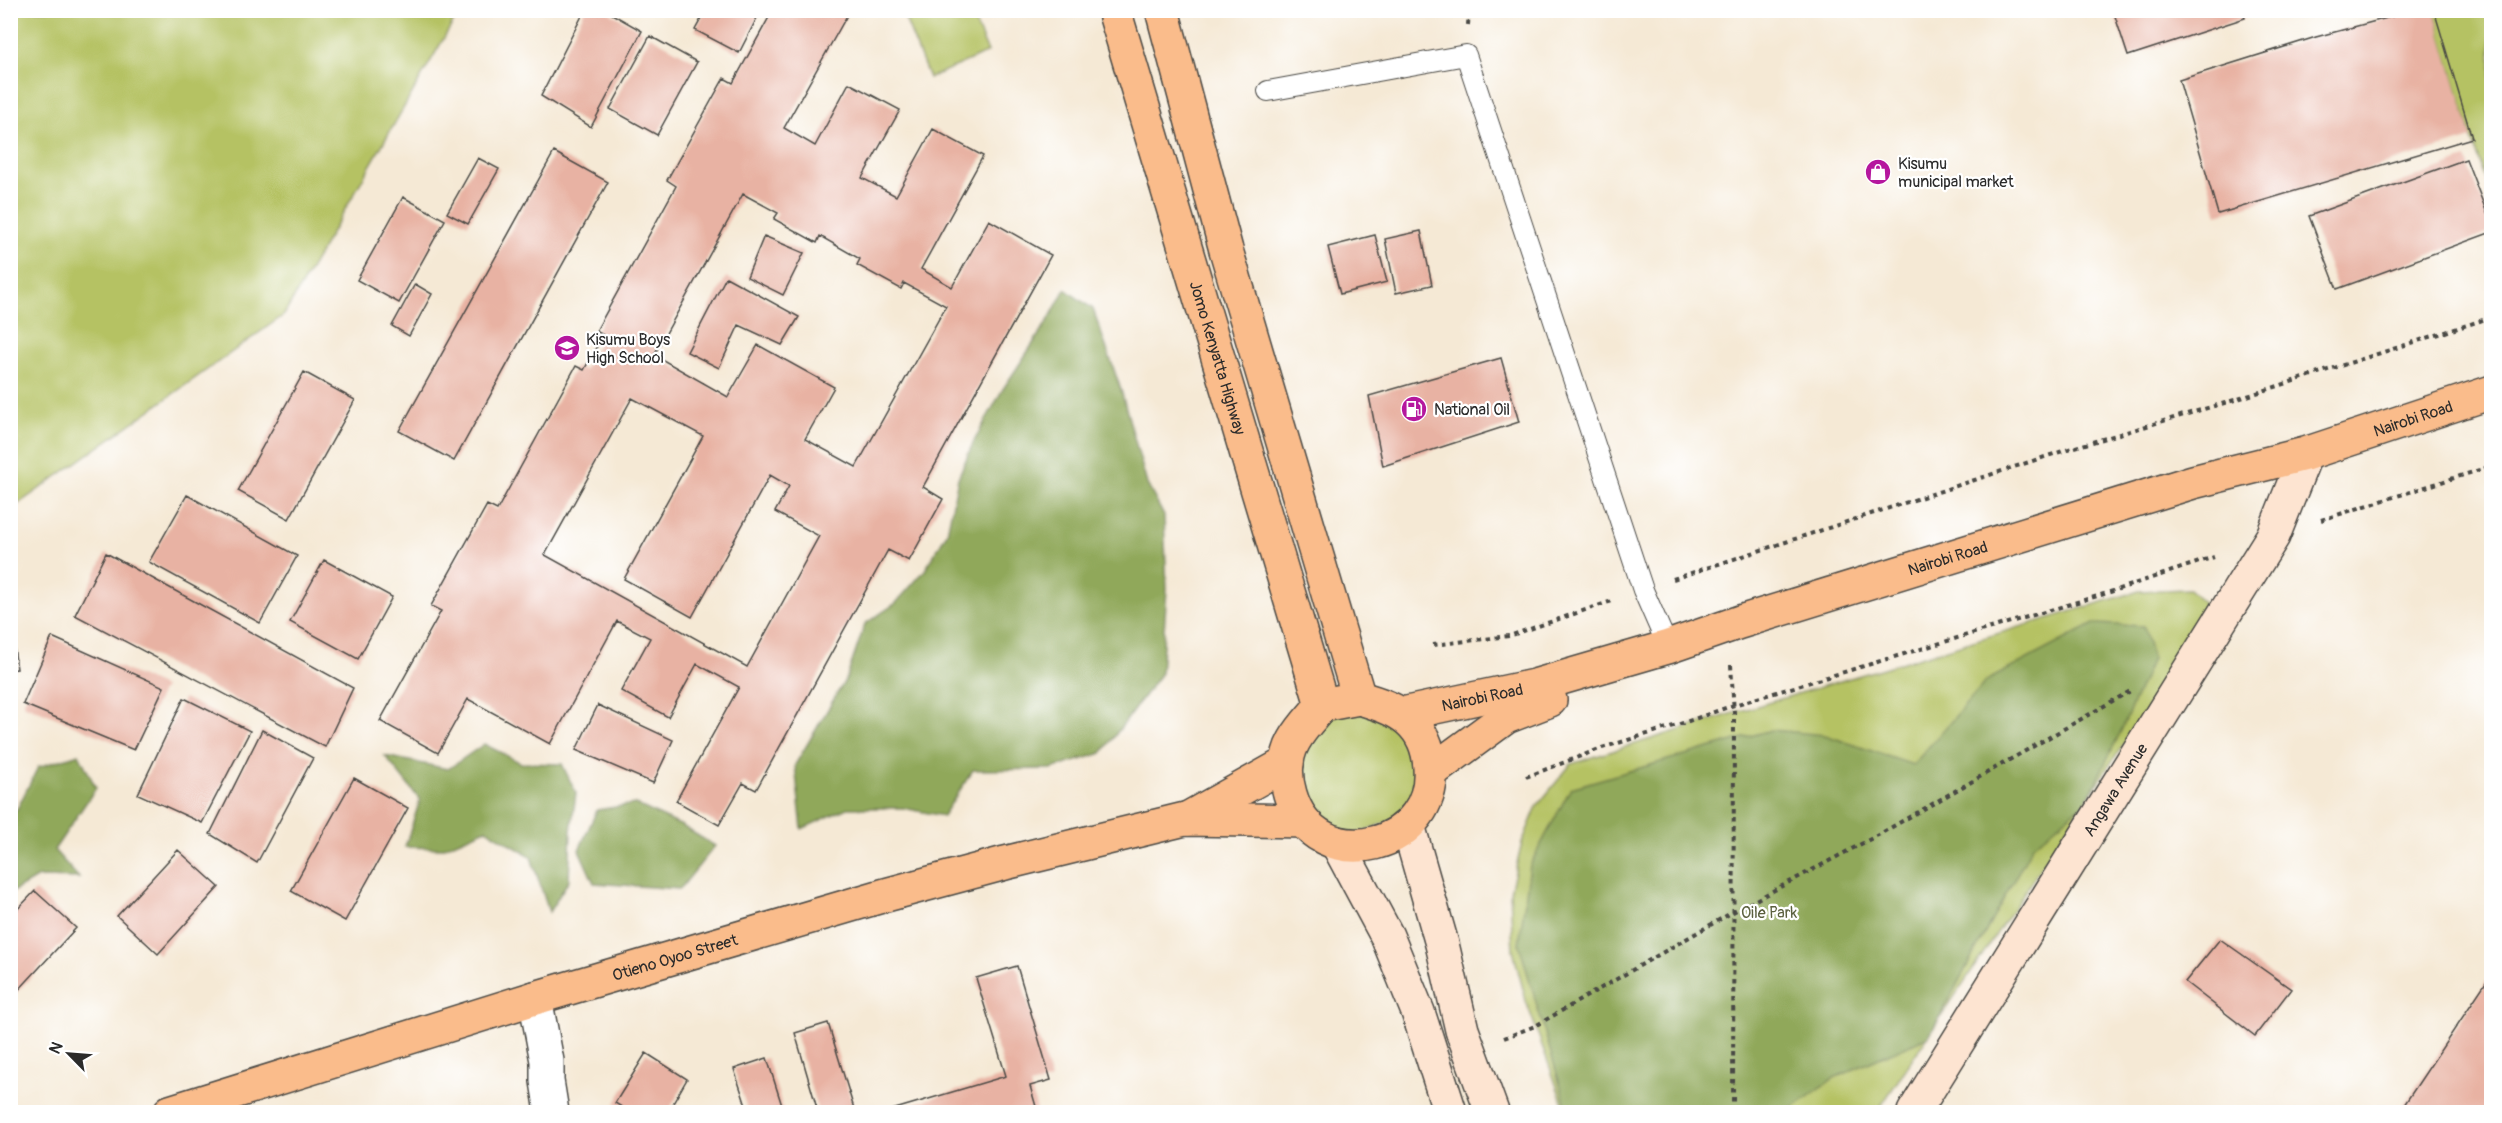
<svg xmlns="http://www.w3.org/2000/svg" width="2502" height="1123" font-family="Pangolin,sans-serif">
  <style>
    .green { fill: #b5c264; stroke: #707648; stroke-width: 1.5 }
    .forest { fill: #90a85a; stroke: #5e6a42; stroke-width: 1.5 }
    .building { fill: #e8b2a3; fill-rule: evenodd }
    .lines { fill: none; stroke-linecap: round; stroke-linejoin: round }
    .lane-casing { stroke: #494844; stroke-width: 22 }
    .street-casing { stroke: #494844; stroke-width: 36 }
    .secondary-casing { stroke: #494844; stroke-width: 36 }
    .highway-casing { stroke: #494844; stroke-width: 36 }
    .path { stroke: #494844; stroke-width: 4; stroke-dasharray: 4.5 4.5; stroke-linecap: butt }
    .lane { stroke: #fff; stroke-width: 20 }
    .street { stroke: #fff; stroke-width: 33 }
    .secondary { stroke: #fde4d1; stroke-width: 33 }
    .highway { stroke: #fabc8b; stroke-width: 33 }
    .labels { text-anchor: middle; stroke-width: 4.5; stroke-linejoin: round; paint-order: stroke }
    .poi-label { font-size: 16px; fill: #2b2b2b; stroke: #fff; text-anchor: start }
    .street-label { font-size: 16px; fill: #2b2b2b; stroke: #fff }
    .park-label { font-size: 16px; fill: #5b603f; stroke: #fff }
  </style>
  <rect width="100%" height="100%" fill="#fff"/>
  <filter id="ink" filterUnits="userSpaceOnUse"><feTurbulence type="fractalNoise" baseFrequency=".0167" numOctaves="2"/><feDisplacementMap in="SourceGraphic" scale="12" xChannelSelector="R" yChannelSelector="G"/><feConvolveMatrix kernelMatrix="1 2 1 2 8 2 1 2 1" color-interpolation-filters="sRGB"/></filter>
  <filter id="wash" filterUnits="userSpaceOnUse"><feTurbulence type="fractalNoise" baseFrequency=".008" numOctaves="4" result="noise"/><feDisplacementMap in="SourceGraphic" scale="24" xChannelSelector="R" yChannelSelector="G"/><feGaussianBlur stdDeviation="1.35" result="paint"/><feColorMatrix in="noise" values="0 0 0 0 0 0 0 0 0 0 0 0 0 0 0 0 0 1.4 0 .05"/><feComposite in="paint" operator="in"/></filter>
  <g filter="url(#wash)">
    <rect width="100%" height="100%" fill="#f5e9d5"/>
    <path class="green" d="M 11,10 L 459,12 L 284,315 L 11,509 Z
      M 902,11 L 970,11 L 988,52 L 929,78 Z
      M 2434,11 L 2491,11 L 2491,196 L 2472,138 Z
      M 2189,589 L 2213,611 L 1877,1112 L 1566,1112 L 1526,1001 L 1513,951 L 1510,892 L 1522,843 L 1537,806 L 1571,764 L 1734,713 L 2139,591 Z
      M 1362,708 L 1416,736 L 1414,812 L 1345,838 L 1302,811 L 1301,748 L 1331,714 Z"/>
    <path class="forest" d="M 1065,289 L 1093,309 L 1121,390 L 1147,484 L 1164,516 L 1167,589 L 1161,673 L 1102,753 L 1051,769 L 973,770 L 943,816 L 903,808 L 847,808 L 802,829 L 795,765 L 847,677 L 865,624 L 896,603 L 925,570 L 947,533 L 958,478 L 973,443 L 1003,389 L 1048,321 Z
      M 2094,624 L 2144,626 L 2152,659 L 2122,729 L 2086,802 L 2033,845 L 1929,1036 L 1834,1078 L 1787,1112 L 1568,1112 L 1519,944 L 1530,865 L 1571,788 L 1771,730 L 1825,735 L 1913,765 L 1986,681 Z
      M 484,744 L 521,763 L 562,764 L 576,793 L 571,831 L 569,880 L 549,912 L 531,857 L 486,829 L 442,848 L 405,847 L 420,800 L 385,756 L 448,769 Z
      M 79,754 L 96,788 L 54,850 L 79,878 L 38,877 L 11,893 L 11,813 L 17,809 L 38,767 Z
      M 635,804 L 682,826 L 715,846 L 680,889 L 594,883 L 579,850 L 597,810 Z"/>
    <g id="blocks">
      <path class="building" d="M 585,10 L 605,10 L 642,31 L 591,127 L 541,96 Z
        M 706,10 L 761,10 L 739,53 L 695,30 Z
        M 773,10 L 850,10 L 784,128 L 815,146 L 849,83 L 900,110 L 862,178 L 896,196 L 933,129 L 983,156 L 921,269 L 952,287 L 989,220 L 1051,255 L 923,487 L 943,499 L 909,561 L 888,550 L 756,790 L 743,783 L 719,825 L 676,801 L 739,687 L 697,664 L 668,717 L 621,691 L 650,638 L 617,621 L 550,744 L 468,699 L 438,753 L 380,721 L 441,611 L 431,606 L 487,505 L 497,510 L 576,366 L 584,370 L 603,335 L 596,331 L 676,186 L 667,180 L 724,78 L 733,83 ZM 743,194 L 778,213 L 774,219 L 817,243 L 820,236 L 860,259 L 857,265 L 901,289 L 904,283 L 946,306 L 856,467 L 805,439 L 834,387 L 758,345 L 728,397 L 654,355 ZM 632,398 L 703,436 L 624,579 L 692,617 L 770,475 L 789,486 L 775,512 L 819,536 L 747,667 L 545,555 Z
        M 2113,10 L 2243,10 L 2245,18 L 2128,56 Z
        M 2417,10 L 2434,10 L 2472,138 L 2218,214 L 2179,80 L 2316,37 Z
        M 650,36 L 697,62 L 657,135 L 610,109 Z
        M 554,152 L 608,182 L 454,461 L 399,431 Z
        M 478,158 L 499,169 L 468,224 L 447,213 Z
        M 2466,159 L 2492,226 L 2492,232 L 2337,289 L 2309,216 Z
        M 403,197 L 445,220 L 399,303 L 357,280 Z
        M 1421,231 L 1432,285 L 1396,293 L 1385,239 Z
        M 1375,235 L 1387,282 L 1340,294 L 1328,247 Z
        M 764,236 L 804,253 L 783,295 L 747,277 Z
        M 726,277 L 799,317 L 782,345 L 739,325 L 719,368 L 687,352 Z
        M 415,284 L 432,294 L 409,336 L 392,326 Z
        M 1501,358 L 1519,422 L 1383,466 L 1369,396 Z
        M 304,372 L 355,400 L 289,519 L 238,491 Z
        M 187,495 L 297,556 L 260,623 L 149,562 Z
        M 106,553 L 353,688 L 325,747 L 75,615 Z
        M 324,560 L 392,597 L 358,659 L 290,622 Z
        M 52,637 L 164,687 L 134,750 L 23,704 Z
        M 13,639 L 17,669 L 10,670 L 10,640 Z
        M 184,698 L 250,731 L 202,823 L 138,794 Z
        M 598,705 L 673,740 L 653,783 L 576,750 Z
        M 262,730 L 313,758 L 257,863 L 210,834 Z
        M 354,778 L 408,808 L 345,921 L 291,891 Z
        M 178,850 L 219,887 L 158,954 L 117,916 Z
        M 35,891 L 76,928 L 15,994 L 10,990 L 10,917 Z
        M 2220,939 L 2291,989 L 2255,1036 L 2185,982 Z
        M 1017,966 L 1051,1080 L 1030,1086 L 1037,1110 L 1028,1112 L 885,1112 L 1006,1076 L 976,978 Z
        M 2492,973 L 2492,1112 L 2402,1112 L 2400,1111 Z
        M 828,1023 L 855,1112 L 818,1112 L 795,1033 Z
        M 646,1053 L 687,1079 L 668,1112 L 630,1112 L 615,1103 Z
        M 767,1058 L 784,1112 L 748,1112 L 734,1069 Z"/>
    </g>
  </g>
  <g filter="url(#ink)">
    <use href="#blocks" fill-opacity="0" stroke="#494844" stroke-width="1.5"/>
    <g class="lines">
      <g class="lane-casing">
        <path id="lane" d="M 1268,91 L 1466,55 L 1643,590 L 1668,647"/>
      </g>
      <g class="street-casing">
        <path id="street" d="M 535,998 L 547,1061 L 547,1081 L 552,1112"/>
      </g>
      <g class="secondary-casing">
        <g id="secondary">
          <path d="M 1408,825 L 1442,944 L 1462,1030 L 1492,1112"/>
          <path d="M 1337,843 L 1387,936 L 1418,1012 L 1450,1112"/>
          <path id="s1" d="M 1914,1112 L 2273,536 L 2303,461"/>
        </g>
      </g>
      <g class="highway-casing">
        <g id="highway">
          <path id="s2" d="M 1114,10 L 1322,705"/>
          <path d="M 1162,10 L 1226,250 L 1359,698"/>
          <path d="M 1359,698 C 1393,707 1423,719 1429,759 C 1444,849 1315,881 1290,794 C 1285,777 1285,757 1294,741 C 1301,728 1313,716 1322,705 Z"/>
          <path id="s3" d="M 1402,714 L 1534,686 L 1668,647 L 1740,622 L 2193,482 L 2305,454 L 2492,392"/>
          <path d="M 1431,772 L 1506,717 L 1550,700"/>
          <path d="M 1187,819 L 1287,763"/>
          <path id="s4" d="M 170,1112 L 535,998 L 882,896 L 1005,863 L 1185,819 L 1303,821"/>
        </g>
      </g>
      <path class="path" d="M 1468,25 L 1469,10
        M 2321,520 L 2492,466
        M 1673,579 L 2072,448 L 2238,399 L 2492,317
        M 1433,645 L 1509,636 L 1615,600
        M 1731,665 L 1734,713 L 1733,1112
        M 1526,777 L 1602,748 L 1680,724 L 1734,705 L 2104,594 L 2214,557
        M 1504,1038 L 1535,1026 L 1733,912 L 1878,835 L 2132,690"/>
      <use href="#lane" class="lane"/>
      <use href="#street" class="street"/>
      <use href="#secondary" class="secondary"/>
      <use href="#highway" class="highway"/>
    </g>
  </g>
  <defs>
    <g id="shop-disc" transform="scale(1.35)"><circle r="9.5" fill="#b5179e" stroke="#fff"/><path d="M-5-2.5h2.3a2.7 3.5 0 0 1 5.4 0H5L5.5 6h-11ZM-1.5-2.5h3a1.5 2.3 0 0 0-3 0Z" fill="#fff"/></g>
    <g id="school-disc" transform="scale(1.35)"><circle r="9.5" fill="#b5179e" stroke="#fff"/><path d="M0-5L7-2L0 1L-7-2ZM-4 1L0 2.5L4 1V4Q0 6-4 4Z" fill="#fff"/></g>
    <g id="fuel-disc" transform="scale(1.35)"><circle r="9.5" fill="#b5179e" stroke="#fff"/><path d="M-5.5-6h7V0h2V4h1.3V-2.5L3-4.5l.8-.8L6-3V5H2.5V1h-1V6h-7ZM-4.2-4.7v3.2H.2V-4.7Z" fill="#fff"/></g>
  </defs>
  <g fill-rule="evenodd">
    <use href="#shop-disc" x="1878" y="172"/>
    <use href="#school-disc" x="567" y="348"/>
    <use href="#fuel-disc" x="1414" y="409"/>
  </g>
  <g class="labels">
    <g class="poi-label">
      <text x="1898" y="169">Kisumu<tspan x="1898" dy="18">municipal market</tspan></text>
      <text x="586" y="345">Kisumu Boys<tspan x="586" dy="18">High School</tspan></text>
      <text x="1434" y="415">National Oil</text>
    </g>
    <g class="street-label">
      <text dy="6" stroke="none"><textPath href="#s2" startOffset="363">Jomo Kenyatta Highway</textPath></text>
      <text dy="6" stroke="none"><textPath href="#s3" startOffset="1054">Nairobi Road</textPath></text>
      <text dy="6" stroke="none"><textPath href="#s3" startOffset="568">Nairobi Road</textPath></text>
      <text dy="6" stroke="none"><textPath href="#s3" startOffset="82">Nairobi Road</textPath></text>
      <text dy="6" stroke="none"><textPath href="#s1" startOffset="380">Angawa Avenue</textPath></text>
      <text dy="6" stroke="none"><textPath href="#s4" startOffset="528">Otieno Oyoo Street</textPath></text>
    </g>
    <g class="park-label">
      <text x="1769" y="918">Oile Park</text>
    </g>
  </g>
  <rect width="2502" height="1123" fill="none" stroke="#fff" stroke-width="36"/>
  <g transform="translate(69 1054) rotate(295)" stroke="#ffffff" stroke-width="4.5" paint-order="stroke">
  <path d="M0-4.5L10 22L0 15L-10 22Z" fill="#2b2b2b"/>
  <text y="-9" font-size="16" font-weight="bold" text-anchor="middle" fill="#2b2b2b">N</text>
  </g>
</svg>
